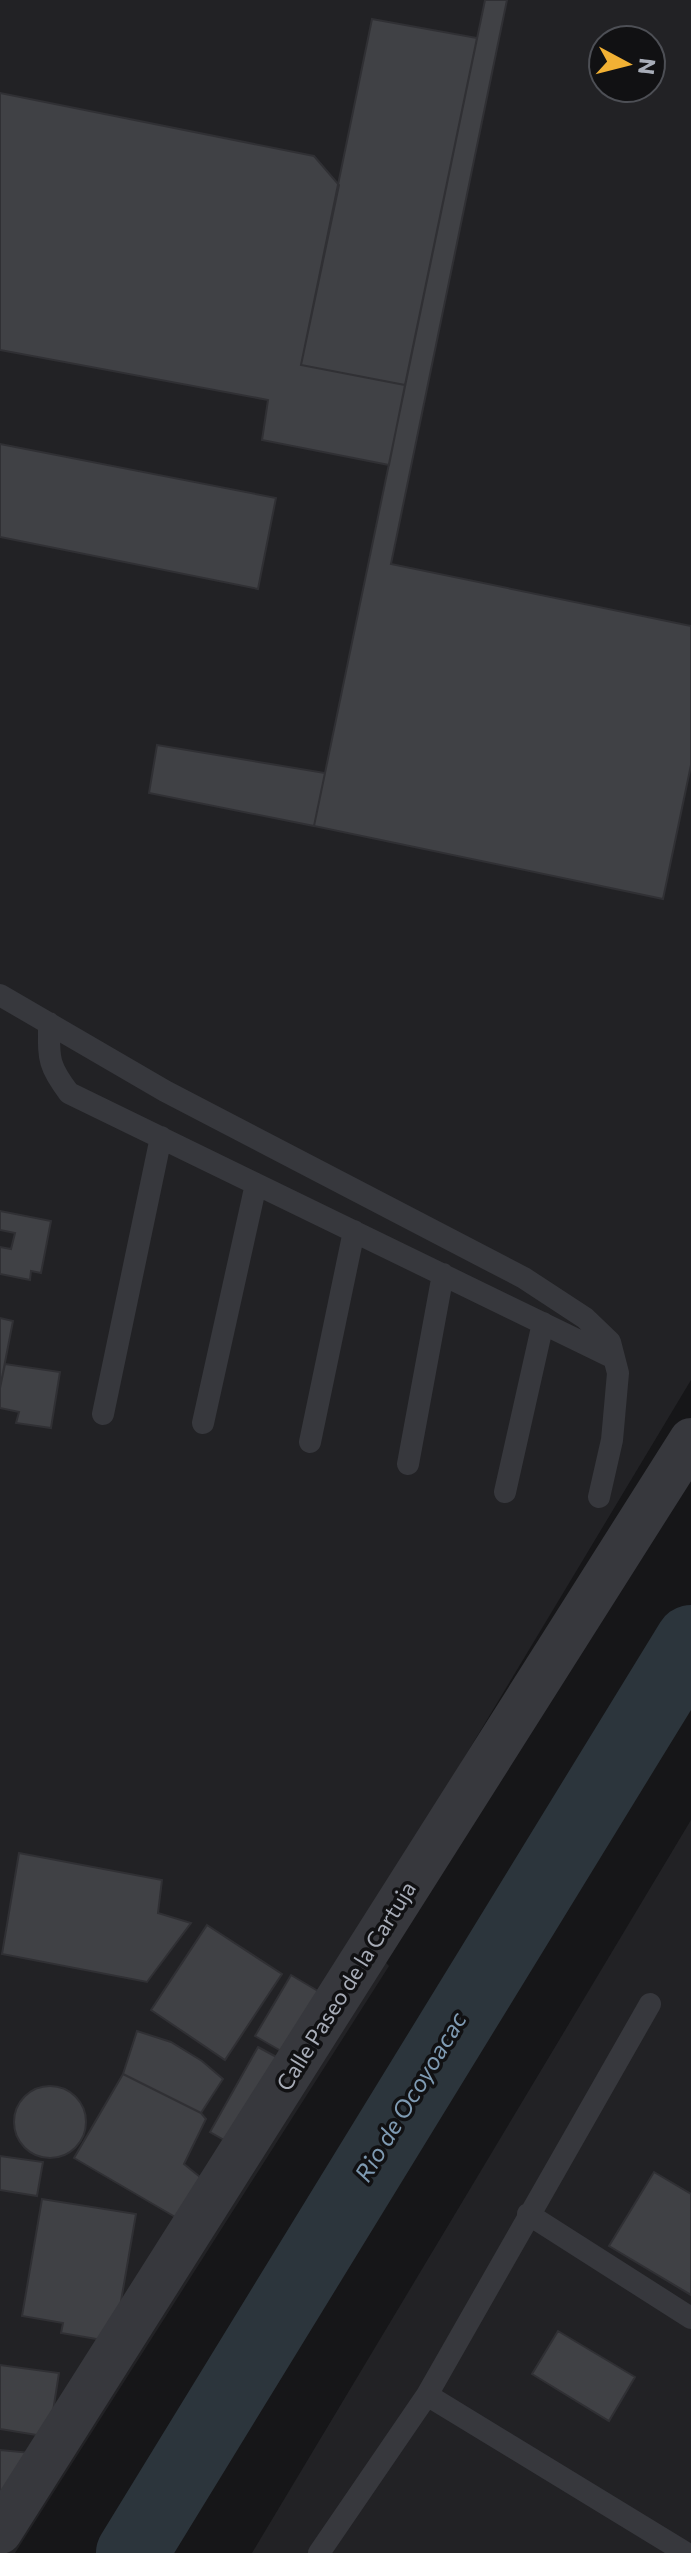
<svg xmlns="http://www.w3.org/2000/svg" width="691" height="2553" font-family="Commissioner,sans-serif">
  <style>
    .built { fill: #222225; fill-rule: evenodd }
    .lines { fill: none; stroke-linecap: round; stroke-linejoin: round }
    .river { stroke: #2c353c; stroke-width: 72 }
    .building { fill: #404145; stroke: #303034; stroke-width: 2 }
    .lane { stroke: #37383d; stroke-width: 22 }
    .street { stroke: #37383d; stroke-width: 44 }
    .labels { text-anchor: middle; stroke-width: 7; stroke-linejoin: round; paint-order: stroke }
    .street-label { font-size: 22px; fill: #a8adb8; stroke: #111113 }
    .water-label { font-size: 24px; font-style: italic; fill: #7f9bb3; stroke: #111113 }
  </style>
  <rect width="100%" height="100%" fill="#161618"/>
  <path class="built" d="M 0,0 L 691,0 L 691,1380 L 359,1933 L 389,1966 L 15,2553 L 0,2553 ZM 603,40 L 651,40 L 651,88 L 603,88 Z
    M 691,1820 L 691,2553 L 252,2553 Z"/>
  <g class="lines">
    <path class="river" d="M 132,2553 L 691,1641"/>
  </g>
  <path class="building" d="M 485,0 L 507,0 L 391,564 L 691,626 L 691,765 L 663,899 L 314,826 Z
    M 372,19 L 477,38 L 405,385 L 301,365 Z
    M 0,93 L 314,156 L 339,185 L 301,365 L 405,385 L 389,465 L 262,440 L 268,400 L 0,350 Z
    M 0,444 L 276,498 L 258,589 L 0,537 Z
    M 157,745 L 325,773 L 314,826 L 149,793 Z
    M 0,1211 L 51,1221 L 41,1273 L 31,1271 L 30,1280 L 0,1274 L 0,1247 L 11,1249 L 15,1233 L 0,1230 Z
    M 0,1318 L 13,1321 L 0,1388 Z
    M 5,1364 L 60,1372 L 51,1428 L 16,1423 L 19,1412 L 0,1408 L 0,1388 Z
    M 19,1853 L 162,1880 L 158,1913 L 191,1923 L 147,1982 L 2,1954 Z
    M 207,1925 L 282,1974 L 225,2060 L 151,2010 Z
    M 291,1975 L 323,1994 L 288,2055 L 255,2036 Z
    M 137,2031 L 171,2042 L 202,2061 L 223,2079 L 201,2113 L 123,2074 Z
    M 258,2047 L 282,2060 L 233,2145 L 210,2132 Z
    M 123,2074 L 201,2113 L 206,2119 L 184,2164 L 205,2181 L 182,2221 L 74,2158 Z
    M14 2122a36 36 0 1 1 72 0a36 36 0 1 1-72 0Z
    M 0,2156 L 43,2162 L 37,2196 L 0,2190 Z
    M 654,2172 L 691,2194 L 691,2295 L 609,2246 Z
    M 42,2199 L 136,2214 L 114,2342 L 61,2333 L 63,2323 L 22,2316 Z
    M 558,2331 L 635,2377 L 609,2421 L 532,2374 Z
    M 0,2365 L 59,2373 L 49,2437 L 0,2429 Z
    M 0,2450 L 32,2453 L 0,2498 Z"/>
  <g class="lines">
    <path class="lane" d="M 0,995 L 165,1091 L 524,1278 L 585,1318 L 610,1342 L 618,1373 L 612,1440 L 599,1497
      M 49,1023 C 49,1058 47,1064 69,1093 L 614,1358
      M 103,1414 L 161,1137
      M 203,1423 L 256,1184
      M 310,1442 L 354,1231
      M 408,1464 L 443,1274
      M 505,1492 L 543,1323
      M 528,2214 L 691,2318
      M 427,2395 L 686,2553
      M 319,2553 L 427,2395 L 650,2004"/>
    <path class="street" d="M 0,2532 L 691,1440"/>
  </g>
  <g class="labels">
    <g class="street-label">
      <text transform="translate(346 1986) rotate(-58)" y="8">Calle Paseo de la Cartuja</text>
    </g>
    <g class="water-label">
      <text transform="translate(411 2097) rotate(-59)" y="8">Rio de Ocoyoacac</text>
    </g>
  </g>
  <g transform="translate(627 64) rotate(97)"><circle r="38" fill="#111113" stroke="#4d4f55" stroke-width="2"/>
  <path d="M0-6L14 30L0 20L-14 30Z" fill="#f2b134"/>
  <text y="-12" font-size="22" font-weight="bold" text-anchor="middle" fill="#a8adb8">N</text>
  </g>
</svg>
